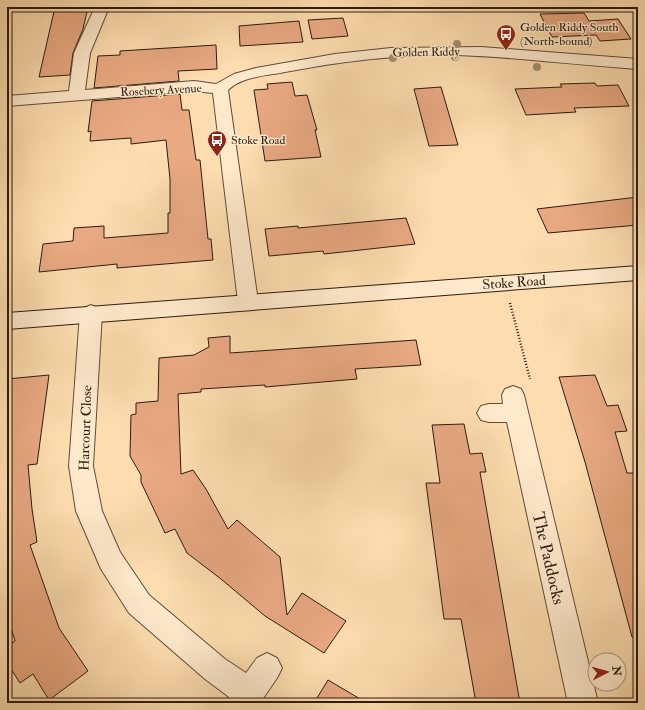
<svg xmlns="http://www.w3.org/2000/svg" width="645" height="710" font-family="'IM FELL Double Pica',serif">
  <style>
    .building { fill: #e9a982; stroke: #2b1b13 }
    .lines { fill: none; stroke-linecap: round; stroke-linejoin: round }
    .street-casing { stroke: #604c3a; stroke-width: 2 }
    .secondary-casing { stroke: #2b1b13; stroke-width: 2 }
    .path { stroke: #2b1b13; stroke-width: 2.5; stroke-dasharray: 1 2; stroke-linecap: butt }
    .street { fill: #fee9cb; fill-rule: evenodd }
    .secondary { fill: #fee9cb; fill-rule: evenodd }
    .tree { fill: #a28e6d }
    .labels { text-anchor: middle; stroke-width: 3; stroke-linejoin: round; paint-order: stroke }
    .far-poi-label { font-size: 12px; fill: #2b1b13; stroke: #fee9cb; text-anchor: start }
    .far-street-label { font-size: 12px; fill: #2b1b13; stroke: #fee9cb }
    .street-label { font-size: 14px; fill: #2b1b13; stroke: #fee9cb }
    .near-street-label { font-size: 17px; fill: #2b1b13; stroke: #fee9cb }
  </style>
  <rect width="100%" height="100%" fill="#fdddaf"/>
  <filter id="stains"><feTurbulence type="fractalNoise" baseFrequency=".005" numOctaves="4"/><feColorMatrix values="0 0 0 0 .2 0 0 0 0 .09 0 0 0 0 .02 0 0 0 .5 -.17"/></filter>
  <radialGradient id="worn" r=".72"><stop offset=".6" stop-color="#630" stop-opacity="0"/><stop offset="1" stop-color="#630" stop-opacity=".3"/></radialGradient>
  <path class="building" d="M 55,7 L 88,7 L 83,29 L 73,53 L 70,75 L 39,77 Z
    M 584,13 L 589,21 L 618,19 L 631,39 L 600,41 L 596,35 L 552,37 L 540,14 Z
    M 343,18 L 348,36 L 312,39 L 308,20 Z
    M 299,21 L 303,42 L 240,46 L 239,26 Z
    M 216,45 L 217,69 L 178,71 L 179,81 L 94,88 L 98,56 L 120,55 L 120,51 Z
    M 292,82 L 295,96 L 307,95 L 317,130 L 315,130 L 321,157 L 265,161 L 254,90 L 268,89 L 267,84 Z
    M 595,83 L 597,86 L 618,85 L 629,106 L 574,108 L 576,112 L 526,115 L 515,89 L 562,87 L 560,84 Z
    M 441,87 L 458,145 L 429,146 L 414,89 Z
    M 180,94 L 182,110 L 189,110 L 196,160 L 200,160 L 208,239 L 211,239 L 213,260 L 117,268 L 117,264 L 39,272 L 43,244 L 73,241 L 74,228 L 104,226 L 104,238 L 168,233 L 168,213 L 170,213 L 170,179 L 166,140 L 131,144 L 131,138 L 90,141 L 91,131 L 88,132 L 92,101 Z
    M 638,197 L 638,225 L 548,233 L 537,209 Z
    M 406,218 L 415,244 L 324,254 L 323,251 L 269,256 L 265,229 L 298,226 L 298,228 Z
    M 230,336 L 230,353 L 416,340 L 421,365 L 355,369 L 357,379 L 265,387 L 265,385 L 201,389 L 201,392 L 178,394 L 181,474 L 193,470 L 206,489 L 228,529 L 237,520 L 280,557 L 287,615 L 302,593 L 346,621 L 324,653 L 265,616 L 221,579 L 187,553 L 175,529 L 165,533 L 141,482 L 141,475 L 130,456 L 131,415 L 136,414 L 136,403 L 158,401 L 159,358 L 194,355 L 209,347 L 208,338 Z
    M 49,375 L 37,464 L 28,465 L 32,509 L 37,542 L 30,545 L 59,628 L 88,671 L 49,700 L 33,674 L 20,683 L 7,663 L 7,646 L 15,641 L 7,615 L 7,379 Z
    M 595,375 L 607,406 L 618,405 L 627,431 L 615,432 L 627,473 L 638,473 L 638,637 L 632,637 L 585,462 L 559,377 Z
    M 464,424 L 470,454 L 482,453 L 486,472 L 480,472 L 520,703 L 476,703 L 461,619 L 444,619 L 426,483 L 440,483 L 432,425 Z
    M 328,680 L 367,703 L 314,703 Z"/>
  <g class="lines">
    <g class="street-casing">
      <path id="street" d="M 95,7 L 109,7 L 90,53 L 85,90 L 194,81 L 216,84 L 234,74 L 256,68 L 335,54 L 391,48 L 481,47 L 638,59 L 638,69 C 577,65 517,57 457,55 C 399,54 342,61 285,72 C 266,76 243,76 228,90 L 258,302 L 255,307 L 248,309 L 241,307 L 238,302 L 213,93 L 194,91 L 7,106 L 7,96 L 69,91 L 74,53 Z
        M 91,305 L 98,308 L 102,313 L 93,466 L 102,511 L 120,552 L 149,595 L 225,659 L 246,673 L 257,658 L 267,653 L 277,658 L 282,668 L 277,678 L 260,703 L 227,703 L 229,697 L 205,679 L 129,613 L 101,569 L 76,511 L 69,466 L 80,313 L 84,308 Z
        M 513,386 L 521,389 L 524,395 L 598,703 L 568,703 L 507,422 L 489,422 L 481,420 L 477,413 L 481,406 L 489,404 L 503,404 L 502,395 L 505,389 Z"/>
    </g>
    <g class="secondary-casing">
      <path id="secondary" d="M 638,266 L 638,280 L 7,329 L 7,313 Z"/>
    </g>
    <path class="path" d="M 510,303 L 530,379"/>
    <use href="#street" class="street"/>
    <use href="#secondary" class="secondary"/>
  </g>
  <g class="tree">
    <circle cx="457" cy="44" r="4"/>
    <circle cx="455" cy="57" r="4"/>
    <circle cx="393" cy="58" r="4"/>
    <circle cx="537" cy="67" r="4"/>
  </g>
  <defs>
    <g id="bus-pin" transform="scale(1)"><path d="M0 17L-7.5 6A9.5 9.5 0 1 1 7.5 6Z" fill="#8f2418" stroke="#fee9cb"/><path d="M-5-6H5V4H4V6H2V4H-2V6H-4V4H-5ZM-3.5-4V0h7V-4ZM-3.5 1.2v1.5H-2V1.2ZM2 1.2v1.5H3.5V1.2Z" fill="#fff"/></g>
  </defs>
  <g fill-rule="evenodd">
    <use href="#bus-pin" x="506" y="34"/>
    <use href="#bus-pin" x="217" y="140"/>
  </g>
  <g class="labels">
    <g class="far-poi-label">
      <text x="520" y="31">Golden Riddy South<tspan x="520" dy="14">(North-bound)</tspan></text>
      <text x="231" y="144">Stoke Road</text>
    </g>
    <g class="far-street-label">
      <text transform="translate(426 52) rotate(-1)" y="4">Golden Riddy</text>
      <text transform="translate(161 90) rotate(-3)" y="4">Rosebery Avenue</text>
    </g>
    <g class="street-label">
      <text transform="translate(514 282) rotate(-4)" y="5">Stoke Road</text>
      <text transform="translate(85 428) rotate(-88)" y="5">Harcourt Close</text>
    </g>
    <g class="near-street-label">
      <text transform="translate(549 558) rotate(77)" y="6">The Paddocks</text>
    </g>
  </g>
  <rect width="645" height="710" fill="none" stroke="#fdddaf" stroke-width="24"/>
  <rect x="8" y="8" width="629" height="694" fill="none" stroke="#2b1b13" stroke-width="2"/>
  <rect x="12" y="12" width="621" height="686" fill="none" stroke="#2b1b13"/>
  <g transform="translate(607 672) rotate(84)"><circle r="19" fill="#fee9cb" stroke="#aa9781"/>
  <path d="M0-3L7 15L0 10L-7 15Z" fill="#8f2418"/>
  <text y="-6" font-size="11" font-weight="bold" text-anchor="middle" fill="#2b1b13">N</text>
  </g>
  <rect width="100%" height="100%" filter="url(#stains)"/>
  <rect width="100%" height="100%" fill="url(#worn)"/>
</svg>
